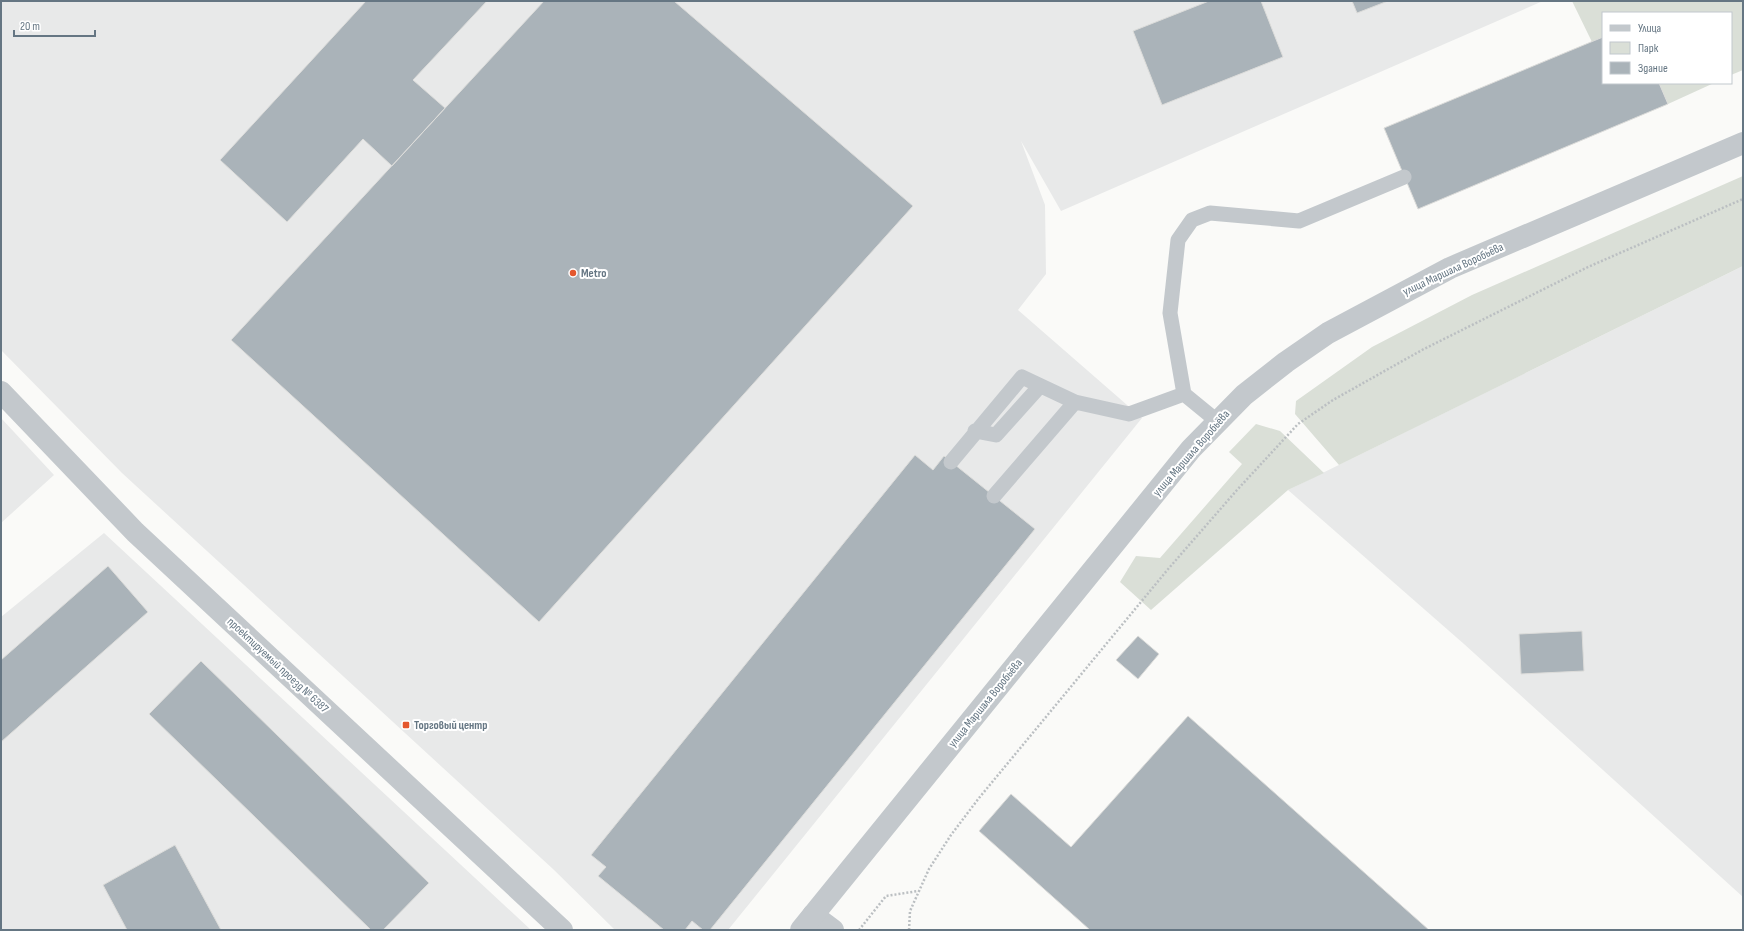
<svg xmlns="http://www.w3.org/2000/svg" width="1744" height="931" font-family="'Sofia Sans Condensed',sans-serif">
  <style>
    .built { fill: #e8e9e9 }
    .green { fill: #dadfd7 }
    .building { fill: #aab3b9; stroke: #dcdcda }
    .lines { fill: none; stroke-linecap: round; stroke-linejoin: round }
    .path { stroke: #bbbfc2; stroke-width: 2.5; stroke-dasharray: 2 2; stroke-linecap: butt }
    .service { stroke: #c3c8cc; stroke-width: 15 }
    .minor { stroke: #c3c8cc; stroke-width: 22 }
    .tertiary { stroke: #c3c8cc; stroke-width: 22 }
    .poi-dot { fill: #e4572e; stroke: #fff; stroke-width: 1.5 }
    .labels { text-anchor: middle; stroke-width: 4; stroke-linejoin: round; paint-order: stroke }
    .street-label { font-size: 12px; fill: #657683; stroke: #fff }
    .poi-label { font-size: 12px; font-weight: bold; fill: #657683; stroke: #fff; text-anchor: start }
  </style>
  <rect width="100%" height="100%" fill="#fafaf8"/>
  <path class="built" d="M 1,1 L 1543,1 L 1061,211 L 1021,141 L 1045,205 L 1046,274 L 1018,310 L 1142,418 L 728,930 L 615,930 L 553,869 L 122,473 L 1,350 Z
    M 1743,266 L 1743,897 L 1464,644 L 1288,490 Z
    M 1,418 L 54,475 L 1,523 Z
    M 104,533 L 531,930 L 1,930 L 1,617 Z"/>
  <path class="green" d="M 1572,1 L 1743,1 L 1743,70 L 1731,75 L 1731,13 L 1603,13 L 1603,37 L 1592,42 Z
    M 1659,83 L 1714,83 L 1668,104 Z
    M 1743,176 L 1743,266 L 1339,465 L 1295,414 L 1296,401 L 1372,347 L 1472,295 Z
    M 1256,424 L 1280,431 L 1324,473 L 1288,490 L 1151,610 L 1120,582 L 1136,556 L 1160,558 L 1242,464 L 1229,452 Z"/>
  <path class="building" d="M 366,1 L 487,1 L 413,80 L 445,108 L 392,166 L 363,139 L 287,222 L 220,160 Z
    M 544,1 L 674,1 L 913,206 L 539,622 L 231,340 Z
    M 1209,1 L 1261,1 L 1283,57 L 1162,105 L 1133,31 Z
    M 1352,1 L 1388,1 L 1357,13 Z
    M 1603,37 L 1603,83 L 1659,83 L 1668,104 L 1418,209 L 1384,128 Z
    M 915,455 L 933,470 L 944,456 L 1035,529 L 710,930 L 703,930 L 692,921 L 685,930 L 664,930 L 598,876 L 606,867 L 591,855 Z
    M 108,566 L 148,612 L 1,742 L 1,660 Z
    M 1582,631 L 1584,671 L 1521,674 L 1519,634 Z
    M 1138,636 L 1159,654 L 1138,679 L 1116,660 Z
    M 201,661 L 429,883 L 383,930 L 371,930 L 149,714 Z
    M 1188,716 L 1429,930 L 1090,930 L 979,831 L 1011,794 L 1071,847 Z
    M 175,845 L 221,930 L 127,930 L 103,885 Z"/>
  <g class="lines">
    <path class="path" d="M 859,930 L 886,896 L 918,891
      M 909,930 L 910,911 L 929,869 L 951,835 L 979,798 L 1169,568 L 1237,490 L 1298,424 L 1333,400 L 1422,350 L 1588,267 L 1743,199"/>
    <path class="service" d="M 1184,394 L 1170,313 L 1178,240 L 1192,220 L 1210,213 L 1299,221 L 1404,177
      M 975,431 L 996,435 L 1040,386
      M 951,462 L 1022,377 L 1075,402
      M 994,496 L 1075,402 L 1129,414 L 1184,394 L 1217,421"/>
    <path class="minor" d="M 1,392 L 135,532 L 562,930
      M 813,915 L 833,930"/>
    <path class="tertiary" d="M 801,930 L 1191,449 L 1244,395 L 1286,362 L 1328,333 L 1450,268 L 1743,143"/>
  </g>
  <g class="poi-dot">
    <circle cx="573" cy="273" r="4"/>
    <rect x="402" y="721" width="8" height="8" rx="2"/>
  </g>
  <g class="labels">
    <g class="street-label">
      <text transform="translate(1453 269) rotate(-25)" y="4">улица Маршала Воробьёва</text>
      <text transform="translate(1191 453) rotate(-49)" y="4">улица Маршала Воробьёва</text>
      <text transform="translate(278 665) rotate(43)" y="4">проектируемый проезд № 6387</text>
      <text transform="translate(985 703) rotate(-51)" y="4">улица Маршала Воробьёва</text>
    </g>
    <g class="poi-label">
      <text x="581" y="277">Metro</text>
      <text x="414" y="729">Торговый центр</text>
    </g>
  </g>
  <rect width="1744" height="931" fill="none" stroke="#657683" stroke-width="4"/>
  <rect x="1602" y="12" width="130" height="72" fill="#ffffff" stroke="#c1c8cd"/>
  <rect x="1610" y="25" width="20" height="6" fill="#c3c8cc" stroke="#c1c8cd"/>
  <text x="1638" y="32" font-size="12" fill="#657683">Улица</text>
  <rect x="1610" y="42" width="20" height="12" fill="#dadfd7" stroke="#c1c8cd"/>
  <text x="1638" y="52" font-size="12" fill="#657683">Парк</text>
  <rect x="1610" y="62" width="20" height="12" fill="#aab3b9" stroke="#c1c8cd"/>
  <text x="1638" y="72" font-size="12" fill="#657683">Здание</text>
  <path d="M14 30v6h81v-6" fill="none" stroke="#657683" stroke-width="2"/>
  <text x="20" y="30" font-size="12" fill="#657683" stroke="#ffffff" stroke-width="3" paint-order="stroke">20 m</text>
</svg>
